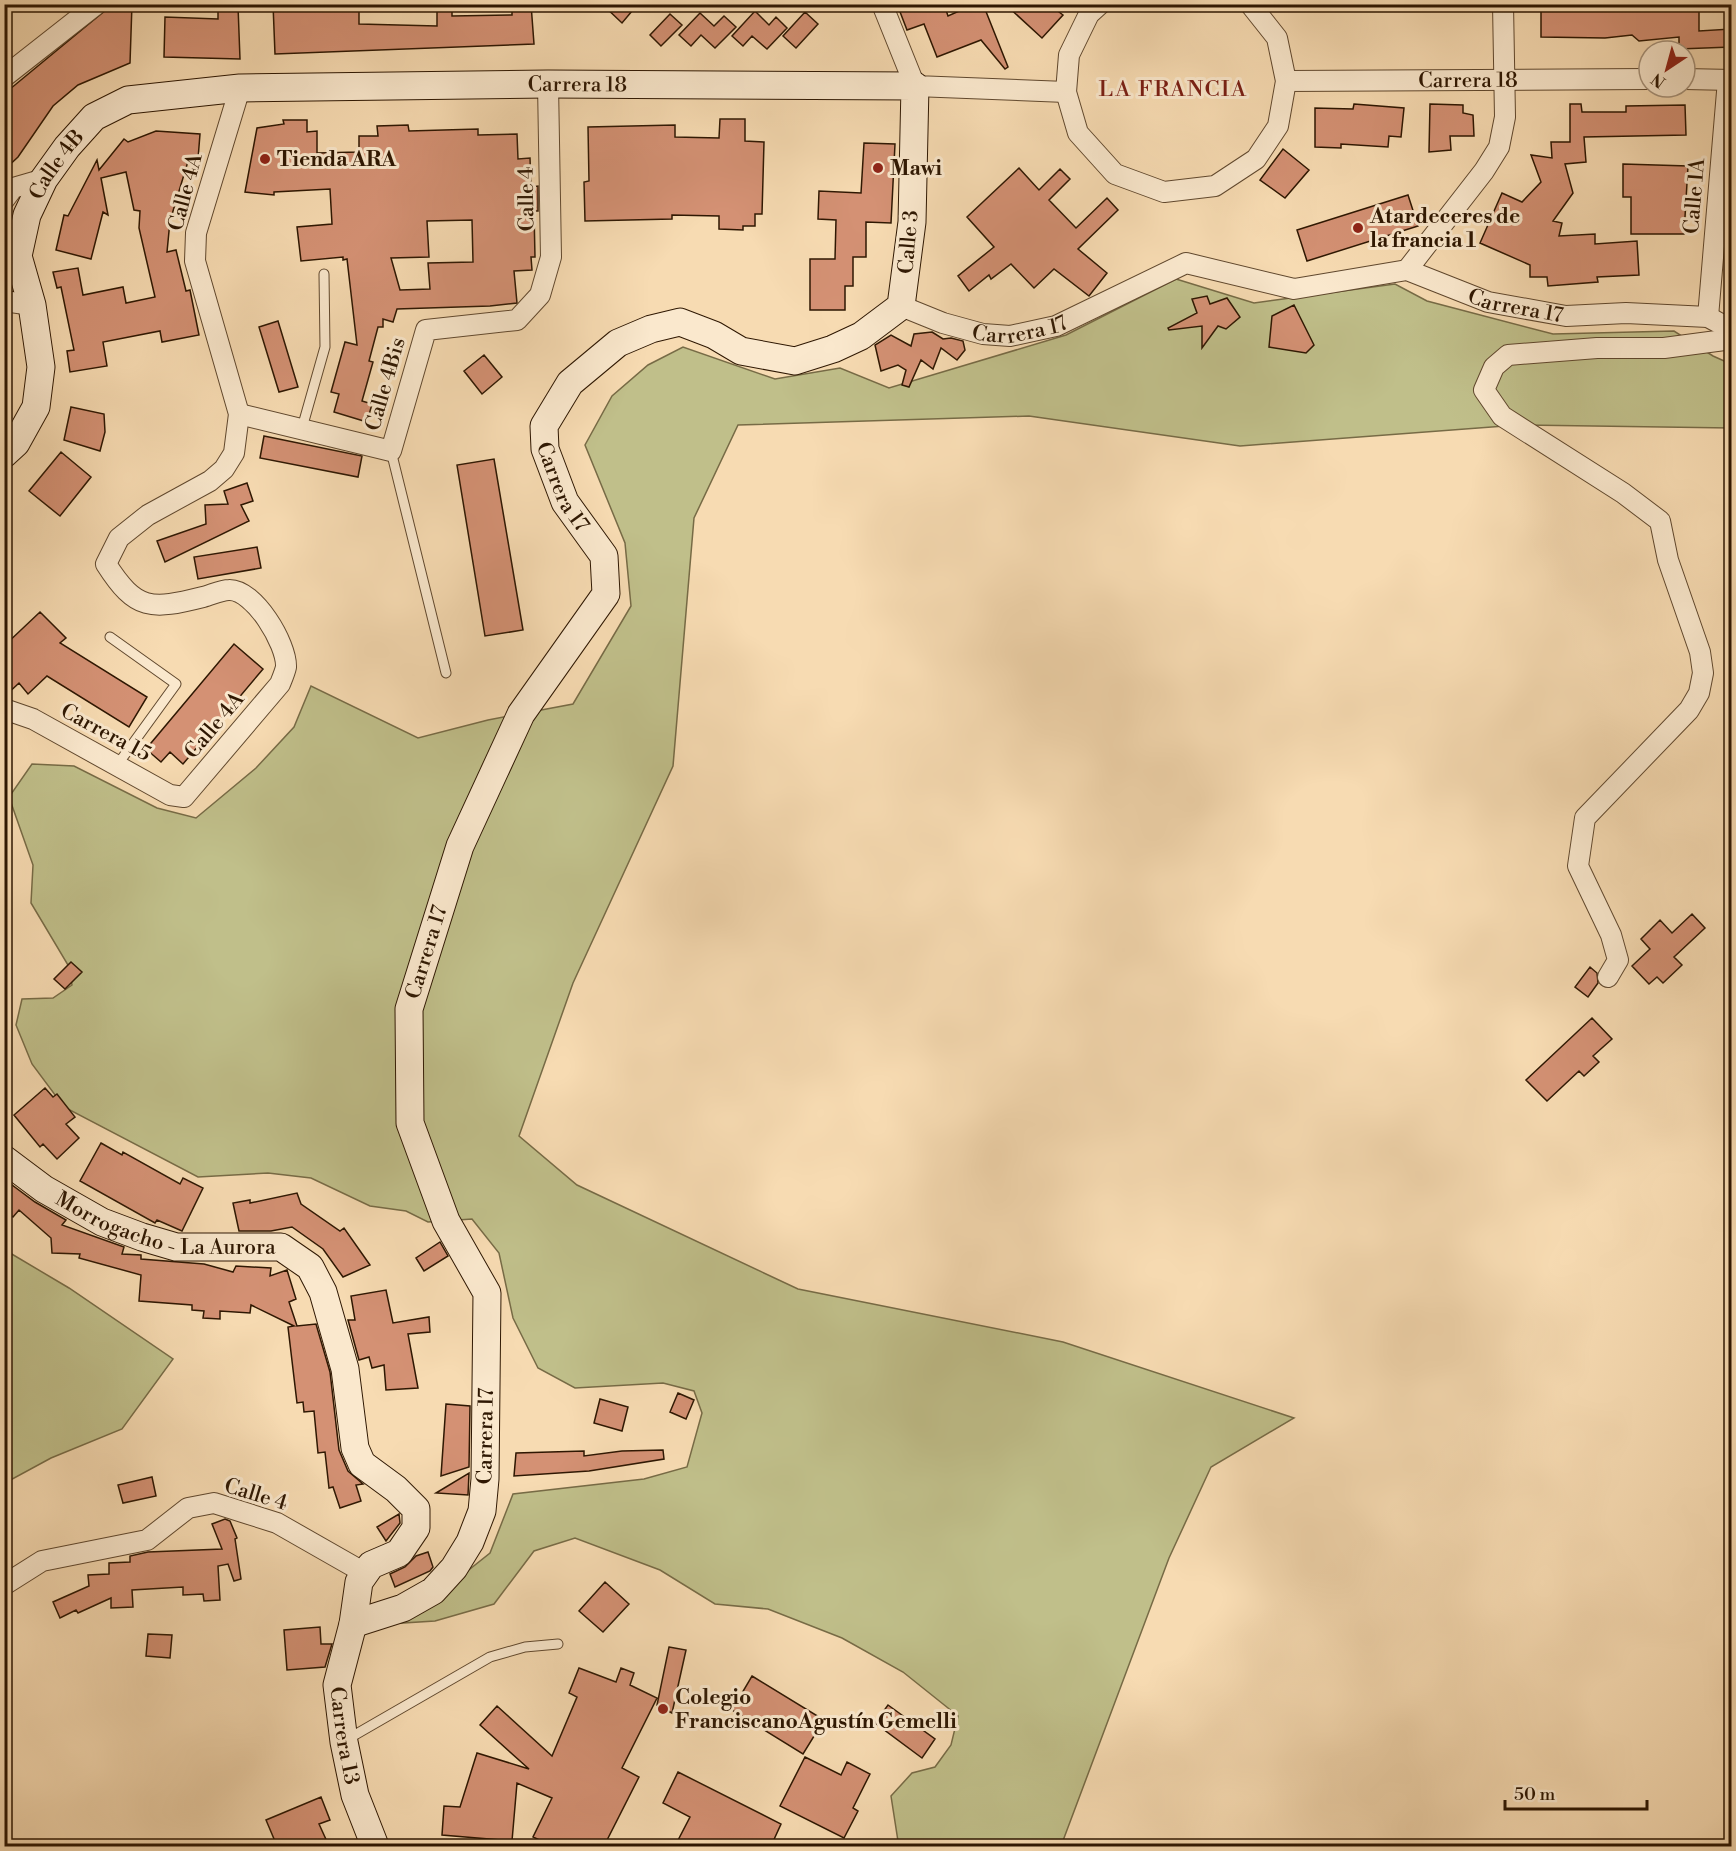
<svg xmlns="http://www.w3.org/2000/svg" width="1736" height="1851" font-family="'Libre Bodoni',serif">
  <style>
    .green { fill: #c0bf8a; stroke: #776b46; stroke-width: 1.5 }
    .building { fill: #d49174; stroke: #2e1702; stroke-width: 1.5; fill-rule: evenodd }
    .lines { fill: none; stroke-linecap: round; stroke-linejoin: round }
    .lane-casing { stroke: #60482e; stroke-width: 11 }
    .street-casing { stroke: #60482e; stroke-width: 22 }
    .secondary-casing { stroke: #2e1702; stroke-width: 29 }
    .lane { stroke: #fae8cd; stroke-width: 9 }
    .street { stroke: #fae8cd; stroke-width: 20 }
    .secondary { stroke: #fae8cd; stroke-width: 27 }
    .poi-dot { fill: #8f2418; stroke: #fae8cd; stroke-width: 2 }
    .labels { text-anchor: middle; stroke-width: 6; stroke-linejoin: round; paint-order: stroke }
    .street-label { font-size: 21px; fill: #2e1702; stroke: #fae8cd }
    .poi-label { font-size: 21px; font-weight: bold; fill: #2e1702; stroke: #fae8cd; text-anchor: start }
    .neighbourhood-label { font-size: 22px; letter-spacing: 1.5px; fill: #7a1f14; stroke: #fae8cd }
  </style>
  <rect width="100%" height="100%" fill="#f7dbb2"/>
  <filter id="stains"><feTurbulence type="fractalNoise" baseFrequency=".00333" numOctaves="4"/><feColorMatrix values="0 0 0 0 .2 0 0 0 0 .09 0 0 0 0 .02 0 0 0 .5 -.17"/></filter>
  <radialGradient id="worn" r=".72"><stop offset=".6" stop-color="#630" stop-opacity="0"/><stop offset="1" stop-color="#630" stop-opacity=".3"/></radialGradient>
  <path class="green" d="M 1176,279 L 1254,303 L 1395,284 L 1427,301 L 1553,334 L 1674,331 L 1713,356 L 1731,364 L 1731,428 L 1518,425 L 1240,446 L 1029,416 L 738,425 L 694,518 L 673,766 L 573,983 L 519,1136 L 577,1185 L 798,1289 L 1063,1342 L 1294,1418 L 1211,1467 L 1169,1558 L 1061,1846 L 904,1846 L 898,1841 L 891,1796 L 912,1773 L 935,1767 L 951,1745 L 958,1716 L 903,1672 L 842,1638 L 768,1609 L 715,1604 L 660,1570 L 575,1538 L 534,1551 L 494,1604 L 435,1621 L 402,1623 L 490,1553 L 513,1494 L 644,1479 L 687,1467 L 702,1413 L 694,1391 L 663,1383 L 575,1388 L 538,1368 L 513,1318 L 499,1253 L 472,1219 L 428,1222 L 406,1211 L 370,1206 L 311,1178 L 268,1173 L 198,1177 L 64,1107 L 32,1064 L 16,1025 L 22,999 L 53,998 L 72,985 L 68,965 L 31,903 L 33,865 L 9,797 L 32,764 L 74,766 L 157,808 L 196,818 L 256,768 L 294,727 L 311,686 L 418,738 L 488,720 L 573,704 L 631,606 L 625,543 L 585,445 L 612,396 L 648,365 L 683,347 L 775,379 L 840,368 L 889,388 L 1066,335 Z
    M 5,1250 L 69,1288 L 173,1359 L 122,1429 L 51,1458 L 5,1483 Z"/>
  <path class="building" d="M 113,4 L 132,4 L 130,63 L 78,85 L 53,106 L 18,157 L 4,170 L 4,94 Z
    M 273,4 L 359,4 L 359,24 L 437,26 L 437,4 L 452,4 L 452,16 L 512,15 L 512,4 L 531,4 L 534,44 L 275,54 Z
    M 602,4 L 624,4 L 632,11 L 622,23 Z
    M 897,4 L 944,4 L 948,16 L 975,4 L 983,4 L 1008,67 L 1005,69 L 981,40 L 937,57 L 924,24 L 907,30 Z
    M 1005,4 L 1066,4 L 1059,12 L 1063,15 L 1042,38 Z
    M 1541,4 L 1699,4 L 1699,31 L 1731,29 L 1731,47 L 1679,49 L 1679,37 L 1639,41 L 1632,35 L 1605,38 L 1541,37 Z
    M 218,6 L 238,6 L 240,59 L 164,57 L 165,17 L 218,19 Z
    M 755,11 L 769,25 L 776,17 L 787,28 L 767,49 L 752,36 L 743,46 L 732,36 Z
    M 805,12 L 818,24 L 796,48 L 783,36 Z
    M 700,13 L 714,26 L 724,16 L 736,27 L 715,48 L 701,35 L 691,46 L 679,35 Z
    M 670,14 L 682,25 L 661,46 L 650,35 Z
    M 1354,104 L 1404,108 L 1401,137 L 1389,136 L 1388,147 L 1341,144 L 1341,148 L 1315,147 L 1315,108 L 1353,109 Z
    M 1430,104 L 1463,105 L 1463,113 L 1473,115 L 1474,136 L 1450,136 L 1451,150 L 1429,152 Z
    M 1570,104 L 1581,104 L 1582,112 L 1626,112 L 1626,106 L 1685,105 L 1686,135 L 1584,137 L 1586,162 L 1565,164 L 1573,193 L 1553,221 L 1562,223 L 1559,236 L 1595,234 L 1595,244 L 1637,241 L 1639,275 L 1597,277 L 1598,282 L 1548,286 L 1547,277 L 1530,277 L 1530,265 L 1480,243 L 1502,193 L 1522,202 L 1541,182 L 1531,155 L 1552,158 L 1551,142 L 1570,142 Z
    M 720,119 L 745,119 L 745,141 L 764,142 L 762,214 L 755,214 L 755,226 L 743,226 L 743,230 L 719,229 L 719,216 L 672,215 L 672,219 L 585,221 L 584,182 L 589,181 L 588,127 L 675,125 L 675,137 L 719,138 Z
    M 283,120 L 307,120 L 307,132 L 317,131 L 317,153 L 359,152 L 359,136 L 378,136 L 377,126 L 408,125 L 409,131 L 478,129 L 478,135 L 517,134 L 518,159 L 530,158 L 531,187 L 538,186 L 538,211 L 534,211 L 535,257 L 531,257 L 532,270 L 514,271 L 517,303 L 490,306 L 397,309 L 393,322 L 383,319 L 383,327 L 378,327 L 369,361 L 373,362 L 362,401 L 372,404 L 367,422 L 334,412 L 339,394 L 331,392 L 345,342 L 357,345 L 347,259 L 343,260 L 343,257 L 301,261 L 297,227 L 332,224 L 330,189 L 274,192 L 274,195 L 245,192 L 257,128 L 284,124 ZM 472,220 L 473,262 L 428,263 L 430,289 L 400,290 L 391,258 L 429,257 L 427,221 Z
    M 156,131 L 200,134 L 198,159 L 189,158 L 170,221 L 167,252 L 176,250 L 186,291 L 190,290 L 199,335 L 162,342 L 160,331 L 103,342 L 107,366 L 70,372 L 67,351 L 74,350 L 61,287 L 57,288 L 53,272 L 78,268 L 83,295 L 123,287 L 126,303 L 155,297 L 139,228 L 140,211 L 134,210 L 126,172 L 101,178 L 108,215 L 103,212 L 91,259 L 56,250 L 64,215 L 68,216 L 97,160 L 99,170 L 124,139 L 128,142 Z
    M 864,143 L 895,144 L 891,223 L 866,222 L 866,257 L 853,257 L 853,286 L 845,286 L 845,310 L 810,310 L 810,259 L 835,259 L 836,220 L 818,219 L 819,191 L 861,193 Z
    M 1283,149 L 1309,170 L 1285,198 L 1260,180 Z
    M 1623,164 L 1688,166 L 1684,234 L 1631,234 L 1631,197 L 1623,197 Z
    M 1019,168 L 1039,190 L 1060,169 L 1070,179 L 1049,200 L 1076,228 L 1107,198 L 1118,210 L 1078,249 L 1107,273 L 1089,296 L 1054,269 L 1034,288 L 1011,264 L 991,279 L 989,275 L 969,291 L 958,276 L 994,247 L 967,217 Z
    M 1408,195 L 1418,226 L 1307,261 L 1297,230 Z
    M 1207,296 L 1210,304 L 1227,298 L 1240,317 L 1226,329 L 1218,326 L 1202,348 L 1202,326 L 1169,330 L 1168,328 L 1197,313 L 1192,299 Z
    M 1294,305 L 1314,345 L 1306,353 L 1269,347 L 1272,316 Z
    M 278,321 L 298,387 L 279,392 L 259,327 Z
    M 932,332 L 943,339 L 951,338 L 963,341 L 965,350 L 957,360 L 941,348 L 933,369 L 921,360 L 909,387 L 902,385 L 906,370 L 898,365 L 881,371 L 875,345 L 891,335 L 911,346 L 914,334 Z
    M 484,355 L 502,377 L 482,394 L 464,371 Z
    M 71,407 L 104,414 L 105,432 L 100,451 L 64,440 Z
    M 264,436 L 362,456 L 358,477 L 260,458 Z
    M 61,452 L 91,477 L 60,516 L 29,491 Z
    M 494,459 L 523,630 L 485,636 L 457,465 Z
    M 247,483 L 253,501 L 241,505 L 249,521 L 165,562 L 157,541 L 206,524 L 205,505 L 228,504 L 224,491 Z
    M 257,547 L 261,568 L 198,579 L 194,557 Z
    M 40,612 L 66,638 L 60,643 L 147,697 L 129,727 L 47,676 L 28,694 L 19,683 L 4,697 L 4,646 Z
    M 234,644 L 263,669 L 183,764 L 170,752 L 161,762 L 146,749 Z
    M 1692,914 L 1705,928 L 1674,957 L 1682,965 L 1663,983 L 1657,977 L 1649,984 L 1632,966 L 1650,949 L 1641,939 L 1660,920 L 1672,933 Z
    M 71,962 L 82,972 L 65,989 L 54,979 Z
    M 1590,967 L 1597,973 L 1598,983 L 1588,997 L 1575,987 Z
    M 1592,1018 L 1612,1039 L 1593,1056 L 1599,1062 L 1584,1076 L 1579,1071 L 1547,1101 L 1526,1080 Z
    M 45,1088 L 53,1097 L 57,1094 L 75,1117 L 66,1124 L 79,1138 L 57,1159 L 43,1144 L 40,1147 L 14,1115 Z
    M 101,1143 L 122,1155 L 123,1152 L 180,1184 L 183,1178 L 203,1188 L 182,1231 L 157,1220 L 155,1223 L 80,1181 Z
    M 4,1179 L 35,1202 L 66,1220 L 62,1225 L 124,1247 L 122,1254 L 141,1255 L 141,1259 L 204,1264 L 233,1272 L 236,1266 L 271,1268 L 270,1276 L 287,1270 L 296,1299 L 289,1302 L 297,1326 L 316,1324 L 330,1372 L 339,1450 L 348,1471 L 363,1484 L 356,1485 L 361,1501 L 340,1508 L 333,1487 L 329,1488 L 325,1452 L 318,1453 L 314,1411 L 304,1412 L 303,1402 L 297,1403 L 288,1327 L 294,1326 L 251,1305 L 250,1313 L 220,1311 L 220,1319 L 203,1318 L 204,1311 L 192,1310 L 192,1305 L 139,1301 L 141,1275 L 79,1258 L 80,1254 L 52,1253 L 51,1238 L 19,1210 L 13,1217 L 4,1210 Z
    M 297,1193 L 301,1204 L 340,1231 L 344,1228 L 370,1265 L 343,1277 L 323,1249 L 292,1227 L 271,1231 L 239,1231 L 233,1203 L 250,1200 L 250,1203 Z
    M 440,1242 L 448,1256 L 424,1271 L 416,1258 Z
    M 386,1290 L 393,1323 L 429,1317 L 430,1332 L 408,1334 L 418,1388 L 386,1390 L 384,1365 L 372,1368 L 369,1357 L 359,1360 L 348,1320 L 355,1320 L 351,1296 Z
    M 678,1393 L 694,1400 L 686,1419 L 670,1412 Z
    M 600,1399 L 628,1407 L 622,1431 L 594,1423 Z
    M 446,1404 L 470,1406 L 469,1467 L 441,1476 Z
    M 663,1450 L 664,1459 L 589,1471 L 514,1476 L 516,1453 L 584,1451 L 584,1456 L 622,1451 Z
    M 469,1473 L 468,1495 L 436,1493 Z
    M 152,1477 L 156,1496 L 123,1503 L 118,1485 Z
    M 399,1514 L 400,1523 L 386,1541 L 377,1527 Z
    M 225,1519 L 230,1521 L 237,1538 L 235,1539 L 241,1579 L 234,1581 L 228,1564 L 218,1566 L 220,1600 L 204,1601 L 203,1594 L 183,1595 L 183,1587 L 132,1590 L 133,1607 L 111,1608 L 111,1598 L 78,1613 L 76,1610 L 60,1618 L 53,1602 L 89,1586 L 88,1575 L 109,1574 L 109,1563 L 130,1562 L 130,1556 L 148,1552 L 222,1549 L 212,1524 Z
    M 428,1552 L 433,1567 L 430,1571 L 395,1587 L 390,1574 L 405,1567 L 416,1556 Z
    M 605,1582 L 629,1604 L 603,1632 L 579,1611 Z
    M 320,1627 L 321,1644 L 332,1644 L 325,1667 L 287,1670 L 284,1630 Z
    M 148,1634 L 172,1635 L 170,1658 L 146,1656 Z
    M 669,1647 L 686,1650 L 672,1713 L 657,1705 Z
    M 579,1668 L 616,1682 L 621,1668 L 634,1673 L 630,1685 L 657,1698 L 622,1768 L 639,1777 L 604,1846 L 552,1846 L 533,1837 L 552,1798 L 517,1783 L 512,1841 L 442,1835 L 444,1806 L 460,1807 L 477,1753 L 529,1769 L 480,1725 L 497,1706 L 552,1756 L 577,1697 L 569,1693 Z
    M 752,1676 L 824,1720 L 803,1754 L 732,1710 Z
    M 888,1705 L 935,1739 L 922,1758 L 875,1723 Z
    M 805,1757 L 841,1775 L 847,1762 L 870,1774 L 853,1808 L 858,1811 L 844,1838 L 780,1806 Z
    M 678,1772 L 781,1824 L 771,1846 L 675,1846 L 690,1817 L 663,1803 Z
    M 321,1797 L 330,1820 L 319,1824 L 329,1846 L 277,1846 L 266,1820 Z"/>
  <g class="lines">
    <g class="lane-casing">
      <path id="lane" d="M 302,428 L 325,347 L 324,274
        M 391,451 L 446,673
        M 110,637 L 176,684 L 118,764
        M 346,1740 L 490,1657 L 525,1647 L 558,1644"/>
    </g>
    <g class="street-casing">
      <g id="street">
        <path d="M 882,4 L 915,86 L 1066,92"/>
        <path d="M 1100,4 L 1089,14 L 1069,55 L 1066,92 L 1078,133 L 1115,174 L 1164,192 L 1215,186 L 1256,159 L 1278,126 L 1286,81 L 1277,38 L 1250,4"/>
        <path d="M 4,77 L 97,4"/>
        <path d="M 1685,79 L 1732,80"/>
        <path id="s1" d="M 1286,81 L 1649,79"/>
        <path d="M 4,200 L 13,188 L 44,179"/>
        <path d="M 1407,270 L 1484,171 L 1499,147 L 1505,117 L 1503,4"/>
        <path d="M 4,301 L 32,305"/>
        <path id="s2" d="M 901,306 L 943,323 L 983,334 L 1010,336 L 1056,326 L 1186,263 L 1294,289 L 1407,270 L 1488,302 L 1566,316 L 1626,313 L 1708,317 L 1732,330"/>
        <path d="M 1708,317 L 1728,80"/>
        <path d="M 239,414 L 391,451 L 426,330 L 517,320 L 540,295 L 551,257 L 548,84"/>
        <path d="M 4,709 L 33,719 L 170,795 L 184,797 L 280,684 C 282,679 285,672 286,667 C 287,644 254,589 229,590 C 221,590 211,595 203,597 C 151,610 136,611 106,564 L 119,538 L 148,515 L 210,481 L 224,469 L 234,453 L 239,414 L 195,261 L 196,233 L 240,88"/>
        <path d="M 1608,977 L 1618,960 L 1611,935 L 1578,866 L 1585,818 L 1689,710 L 1699,693 L 1703,673 L 1700,652 L 1668,560 L 1660,521 L 1623,493 L 1502,416 L 1484,390 L 1494,367 L 1508,355 L 1597,348 L 1664,348 L 1732,339"/>
        <path d="M 4,1585 L 42,1561 L 147,1540 L 188,1508 L 214,1503 L 277,1523 L 363,1572"/>
      </g>
    </g>
    <g class="secondary-casing">
      <g id="secondary">
        <path id="s3" d="M 4,454 L 16,443 L 36,407 L 41,367 L 32,305 L 18,256 L 27,215 L 44,179 L 67,147 L 94,117 L 128,100 L 240,88 L 548,84 L 915,86 L 912,222 L 901,306 L 861,336 L 833,349 L 795,361 L 741,351 L 714,335 L 680,322 L 651,329 L 618,343 L 570,383 L 544,426 L 545,449 L 565,502 L 604,556 L 606,594 L 521,714 L 460,846 L 409,1009 L 410,1123 L 446,1221 L 487,1293 L 485,1479 L 482,1511 L 470,1542 L 454,1568 L 433,1591 L 403,1608 L 353,1624"/>
        <path id="s4" d="M 4,1159 L 44,1189 L 102,1222 L 142,1237 L 176,1247 L 281,1247 L 310,1267 L 323,1292 L 345,1369 L 355,1448 L 362,1464 L 396,1489 L 416,1509 L 416,1528 L 399,1553 L 371,1565 L 359,1582 L 353,1624 L 337,1685 L 344,1742 L 355,1795 L 375,1846"/>
      </g>
    </g>
    <use href="#lane" class="lane"/>
    <use href="#street" class="street"/>
    <use href="#secondary" class="secondary"/>
  </g>
  <g class="poi-dot">
    <circle cx="265" cy="159" r="6"/>
    <circle cx="878" cy="168" r="6"/>
    <circle cx="1358" cy="228" r="6"/>
    <circle cx="663" cy="1709" r="6"/>
  </g>
  <g class="labels">
    <g class="street-label">
      <text dy="7" stroke="none"><textPath href="#s1" startOffset="182">Carrera 18</textPath></text>
      <text dy="7" stroke="none"><textPath href="#s3" startOffset="861">Carrera 18</textPath></text>
      <text dy="7" stroke="none"><textPath href="#s3" startOffset="312">Calle 4B</textPath></text>
      <text transform="translate(185 192) rotate(-75)" y="7">Calle 4A</text>
      <text transform="translate(1694 196) rotate(-85)" y="7">Calle 1A</text>
      <text transform="translate(526 199) rotate(-91)" y="7">Calle 4</text>
      <text transform="translate(908 242) rotate(-85)" y="7">Calle 3</text>
      <text dy="7" stroke="none"><textPath href="#s2" startOffset="646">Carrera 17</textPath></text>
      <text dy="7" stroke="none"><textPath href="#s2" startOffset="124">Carrera 17</textPath></text>
      <text transform="translate(385 384) rotate(-74)" y="7">Calle 4Bis</text>
      <text dy="7" stroke="none"><textPath href="#s3" startOffset="1906">Carrera 17</textPath></text>
      <text transform="translate(214 725) rotate(-50)" y="7">Calle 4A</text>
      <text transform="translate(106 732) rotate(28)" y="7">Carrera 15</text>
      <text transform="translate(426 952) rotate(-73)" y="7">Carrera 17</text>
      <text dy="7" stroke="none"><textPath href="#s4" startOffset="180">Morrogacho - La Aurora</textPath></text>
      <text transform="translate(485 1436) rotate(-89)" y="7">Carrera 17</text>
      <text transform="translate(256 1494) rotate(17)" y="7">Calle 4</text>
      <text dy="7" stroke="none"><textPath href="#s4" startOffset="868">Carrera 13</textPath></text>
    </g>
    <g class="poi-label">
      <text x="277" y="166">Tienda ARA</text>
      <text x="890" y="175">Mawi</text>
      <text x="1370" y="223">Atardeceres de<tspan x="1370" dy="24">la francia 1</tspan></text>
      <text x="675" y="1704">Colegio<tspan x="675" dy="24">FranciscanoAgustín Gemelli</tspan></text>
    </g>
    <g class="neighbourhood-label">
      <text x="1173" y="96">LA FRANCIA</text>
    </g>
  </g>
  <rect width="1736" height="1851" fill="none" stroke="#f7dbb2" stroke-width="24"/>
  <rect x="6" y="6" width="1724" height="1839" fill="none" stroke="#2e1702" stroke-width="3"/>
  <rect x="12" y="12" width="1712" height="1827" fill="none" stroke="#2e1702" stroke-width="1.5"/>
  <g transform="translate(1667 69) rotate(216)"><circle r="28" fill="#fae8cd" stroke="#a8947c" stroke-width="1.5"/>
  <path d="M0-4.5L10 22L0 15L-10 22Z" fill="#8f2418"/>
  <text y="-9" font-size="16" font-weight="bold" text-anchor="middle" fill="#2e1702">N</text>
  </g>
  <path d="M1505 1800v9h142v-9" fill="none" stroke="#2e1702" stroke-width="3"/>
  <text x="1514" y="1800" font-size="18" fill="#2e1702" stroke="#fae8cd" stroke-width="4.5" paint-order="stroke">50 m</text>
  <rect width="100%" height="100%" filter="url(#stains)"/>
  <rect width="100%" height="100%" fill="url(#worn)"/>
</svg>
